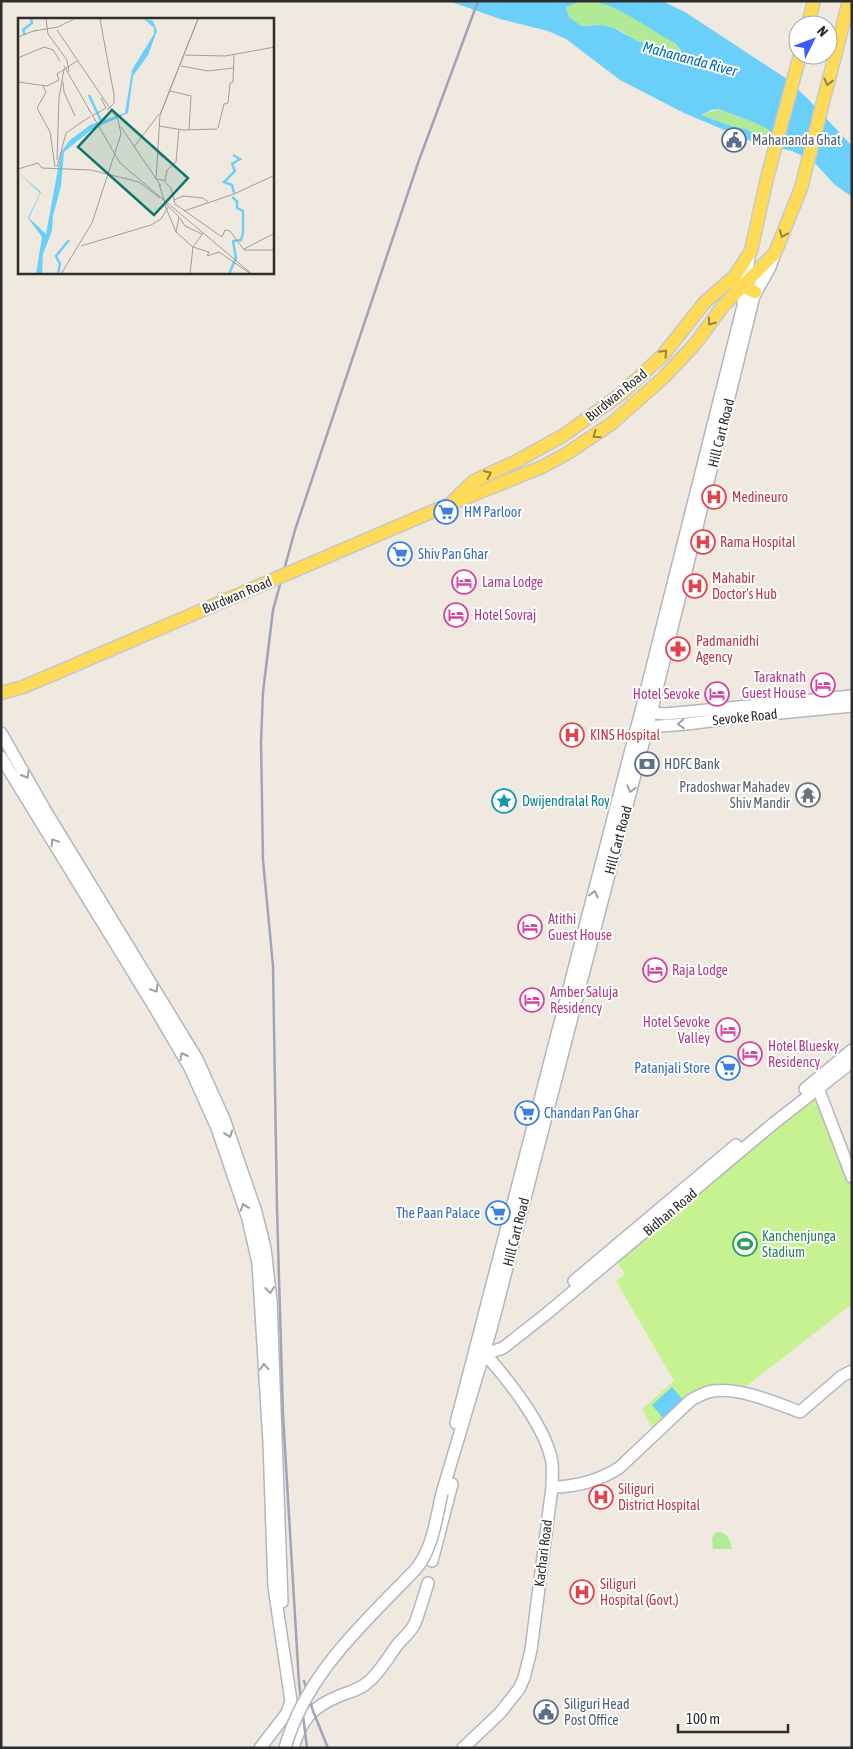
<svg xmlns="http://www.w3.org/2000/svg" width="853" height="1749" font-family="'Asap Condensed',sans-serif">
  <style>
    .green { fill: #b1ea97 }
    .pitch { fill: #c7f292 }
    .water { fill: #6ad0fa; fill-rule: evenodd }
    .lines { fill: none; stroke-linecap: round; stroke-linejoin: round }
    .secondary-casing { stroke: #b3b5c2; stroke-width: 14 }
    .primary-casing { stroke: #c8c8c8; stroke-width: 15 }
    .secondary { stroke: #fff; stroke-width: 11 }
    .primary { stroke: #fddb56; stroke-width: 12 }
    .rail { stroke: #a0a3b9; stroke-width: 2.5 }
    .secondary-bridge-casing { stroke: #b3b5c2; stroke-width: 14; stroke-linecap: butt }
    .primary-bridge-casing { stroke: #c8c8c8; stroke-width: 15; stroke-linecap: butt }
    .secondary-bridge { stroke: #fff; stroke-width: 11 }
    .primary-bridge { stroke: #fddb56; stroke-width: 12 }
    .oneway { stroke: #958442 }
    .oneway2 { stroke: #a0a0a0 }
    .labels { text-anchor: middle; stroke-width: 4; stroke-linejoin: round; paint-order: stroke }
    .service-label { font-size: 14px; fill: #4e5e75; stroke: #fff; text-anchor: start }
    .street-label { font-size: 14px; fill: #2d2d2d; stroke: #fff }
    .health-label { font-size: 14px; fill: #be3a42; stroke: #fff; text-anchor: start }
    .shop-label { font-size: 14px; fill: #366cbe; stroke: #fff; text-anchor: start }
    .hotel-label { font-size: 14px; fill: #b23c85; stroke: #fff; text-anchor: start }
    .worship-label { font-size: 14px; fill: #5b616d; stroke: #fff; text-anchor: end }
    .culture-label { font-size: 14px; fill: #0d838f; stroke: #fff; text-anchor: start }
    .leisure-label { font-size: 14px; fill: #27864d; stroke: #fff; text-anchor: start }
    .water-label { font-size: 15px; font-style: italic; fill: #016dad; stroke: #fff }
    .inset-river { fill: none; stroke: #6ad0fa; stroke-width: 2.5 }
    .inset-road { fill: none; stroke: #a29e98; stroke-width: 1 }
    .view { fill: #0f766e; fill-opacity: 0.15; stroke: #0f766e; stroke-width: 2.5 }
    .inset-edge { fill: none; stroke: #2d2d2d; stroke-width: 2.5 }
  </style>
  <rect width="100%" height="100%" fill="#f0e9df"/>
  <path class="green" d="M 581,1 L 604,3 L 627,14 L 675,43 L 682,52 L 679,53 L 655,45 L 639,43 L 620,30 L 591,25 L 580,26 L 569,17 L 566,6 Z
    M 719,109 C 739,117 757,120 775,134 L 771,143 L 746,129 L 731,126 L 700,115 Z
    M 716,1532 C 728,1532 730,1540 732,1549 L 713,1549 L 712,1538 Z"/>
  <path class="pitch" d="M 818,1093 L 852,1187 L 852,1304 L 740,1391 L 735,1384 L 730,1388 L 714,1387 L 709,1384 L 679,1406 L 653,1430 L 642,1409 L 674,1381 L 616,1281 L 625,1274 L 617,1262 Z"/>
  <path class="water" d="M 449,1 L 581,1 L 566,7 L 569,17 L 581,26 L 601,25 L 614,28 L 639,42 L 655,45 L 679,53 L 681,53 L 681,50 L 675,43 C 647,29 622,6 591,1 L 662,1 L 685,12 L 787,79 L 809,100 L 852,146 L 852,197 L 834,184 L 813,161 L 792,151 L 753,142 L 684,113 L 620,80 L 566,39 L 548,31 L 500,19 ZM 719,109 C 738,117 757,121 775,134 L 771,143 L 746,129 L 731,126 L 701,115 L 711,110 Z
    M 672,1387 L 683,1400 L 663,1418 L 652,1405 Z"/>
  <g class="lines">
    <g class="secondary-casing">
      <path id="secondary" d="M 646,712 L 666,714 L 852,696
        M 642,725 L 647,727 L 687,724 L 748,716 L 852,706
        M 1,733 L 45,810 L 197,1059 L 224,1119 L 256,1212 L 265,1248 L 271,1301 L 282,1602
        M 1,757 L 152,1003 L 190,1068 L 217,1128 L 248,1219 L 258,1263 L 269,1442 L 274,1587 L 291,1701 L 287,1713 L 260,1748
        M 816,1083 L 852,1177
        M 805,1089 L 852,1050
        M 574,1281 L 736,1145
        M 479,1354 L 491,1352 L 503,1348 L 545,1315 L 774,1123 L 852,1062
        M 456,1423 L 641,711 L 743,306 L 744,286 L 749,258
        M 552,1487 C 576,1487 598,1481 619,1468 L 691,1400 C 698,1396 705,1392 713,1391 C 739,1387 776,1403 800,1412 L 842,1376 L 852,1371
        M 442,1493 L 491,1329 L 651,713 L 754,296 L 770,267 L 775,253
        M 432,1561 L 452,1484
        M 293,1748 C 301,1720 312,1707 339,1696 C 349,1692 359,1690 367,1683 C 380,1673 388,1657 398,1644 C 404,1637 411,1632 415,1623 C 420,1610 424,1596 428,1583
        M 463,1748 L 500,1713 L 519,1689 L 524,1678 L 531,1650 L 552,1487 C 552,1479 553,1471 552,1463 C 547,1429 508,1379 484,1353"/>
    </g>
    <g class="primary-casing">
      <path id="primary" d="M 808,25 L 814,1
        M 736,283 L 755,292
        M 454,500 L 474,481 L 517,461 L 564,435 L 621,394 L 663,355 L 705,302 L 735,276 L 751,251 L 767,178 L 800,55
        M 438,509 L 542,467 L 566,454 L 611,424 L 663,378 L 695,344 L 723,306 L 775,253 L 801,188 L 849,1
        M 1,693 L 23,687 L 56,673"/>
    </g>
    <use href="#secondary" class="secondary"/>
    <use href="#primary" class="primary"/>
    <path class="rail" d="M 304,1681 L 313,1711 L 328,1748
      M 307,1748 L 299,1683 L 283,1415 L 277,1209 L 273,966 L 263,860 L 261,742 L 263,692 L 273,610 L 295,530 L 418,163 L 478,1"/>
    <g class="secondary-bridge-casing">
      <path id="secondary-bridge" d="M 285,1748 C 306,1674 363,1624 415,1570 C 433,1549 436,1519 442,1493"/>
    </g>
    <g class="primary-bridge-casing">
      <path id="primary-bridge" d="M 56,673 L 438,509"/>
    </g>
    <use href="#secondary-bridge" class="secondary-bridge"/>
    <use href="#primary-bridge" class="primary-bridge"/>
  </g>
  <defs><path id="oneway-chevron" d="M-2-3.5L2.5 0L-2 3.5" fill="none" stroke-width="1.6" stroke-linecap="round" stroke-linejoin="round" transform="scale(1.25)"/></defs>
  <g class="oneway">
    <use href="#oneway-chevron" transform="translate(828 82) rotate(104)"/>
    <use href="#oneway-chevron" transform="translate(783 234) rotate(112)"/>
    <use href="#oneway-chevron" transform="translate(711 322) rotate(126)"/>
    <use href="#oneway-chevron" transform="translate(664 353) rotate(-47)"/>
    <use href="#oneway-chevron" transform="translate(596 435) rotate(145)"/>
    <use href="#oneway-chevron" transform="translate(488 474) rotate(-25)"/>
  </g>
  <g class="oneway2">
    <use href="#oneway-chevron" transform="translate(681 724) rotate(176)"/>
    <use href="#oneway-chevron" transform="translate(26 775) rotate(60)"/>
    <use href="#oneway-chevron" transform="translate(631 789) rotate(105)"/>
    <use href="#oneway-chevron" transform="translate(54 842) rotate(-122)"/>
    <use href="#oneway-chevron" transform="translate(594 894) rotate(-76)"/>
    <use href="#oneway-chevron" transform="translate(155 989) rotate(58)"/>
    <use href="#oneway-chevron" transform="translate(183 1056) rotate(-120)"/>
    <use href="#oneway-chevron" transform="translate(229 1134) rotate(70)"/>
    <use href="#oneway-chevron" transform="translate(244 1207) rotate(-109)"/>
    <use href="#oneway-chevron" transform="translate(270 1290) rotate(83)"/>
    <use href="#oneway-chevron" transform="translate(264 1367) rotate(-94)"/>
  </g>
  <defs>
    <g id="civic-ring" transform="scale(1.25)"><circle r="9.5" fill="#fff" stroke="#5c6f8a" stroke-width="1.5"/><path d="M-.6-6.5H3V-4.5H.6V-3L4-1V1h2V6H-6V1h2V-1L-.6-3ZM-1.2 2.5V6h2.4V2.5Z" fill="#5c6f8a"/></g>
    <g id="hospital-ring" transform="scale(1.25)"><circle r="9.5" fill="#fff" stroke="#e0444e" stroke-width="1.5"/><path d="M-5-5h3v3.5h4V-5h3V5h-3V1.5h-4V5h-3Z" fill="#e0444e"/></g>
    <g id="supermarket-ring" transform="scale(1.25)"><circle r="9.5" fill="#fff" stroke="#3f7fe0" stroke-width="1.5"/><path d="M-6-5.5h2.5l.6 2H6L4.5 2H-2.5L-4.4-4H-6ZM-1.5 3.2a1.3 1.3 0 1 0 .1 0ZM3 3.2a1.3 1.3 0 1 0 .1 0Z" fill="#3f7fe0"/></g>
    <g id="hotel-ring" transform="scale(1.25)"><circle r="9.5" fill="#fff" stroke="#d1479c" stroke-width="1.5"/><path d="M-6-4.5h1.5V1H6V5H4.5V3h-9V5H-6ZM-4 0a1.8 1.8 0 1 1 3.6 0ZM.5 0V-2.5h3Q6-2.5 6 0Z" fill="#d1479c"/></g>
    <g id="pharmacy-ring" transform="scale(1.25)"><circle r="9.5" fill="#fff" stroke="#e0444e" stroke-width="1.5"/><path d="M-2-6h4v4h4v4h-4v4h-4v-4h-4v-4h4Z" fill="#e0444e"/></g>
    <g id="bank-ring" transform="scale(1.25)"><circle r="9.5" fill="#fff" stroke="#5c6f8a" stroke-width="1.5"/><path d="M-6-4H6V4H-6ZM0-2.3a2.3 2.3 0 1 0 0 4.6a2.3 2.3 0 1 0 0-4.6Z" fill="#5c6f8a"/></g>
    <g id="temple-ring" transform="scale(1.25)"><circle r="9.5" fill="#fff" stroke="#6b7280" stroke-width="1.5"/><path d="M0-6L5-2H3V0L6.5 2.5H4V6H1.5V3h-3V6H-4V2.5H-6.5L-3 0V-2H-5Z" fill="#6b7280"/></g>
    <g id="sight-ring" transform="scale(1.25)"><circle r="9.5" fill="#fff" stroke="#0f9aa8" stroke-width="1.5"/><path d="M0-6L1.8-2.2L6-1.7L2.9 1.2L3.7 5.4L0 3.3L-3.7 5.4L-2.9 1.2L-6-1.7L-1.8-2.2Z" fill="#0f9aa8"/></g>
    <g id="stadium-ring" transform="scale(1.25)"><circle r="9.5" fill="#fff" stroke="#2e9e5b" stroke-width="1.5"/><path d="M0-5a6.5 5 0 1 0 0 10a6.5 5 0 1 0 0-10ZM-3.5-1.8h7v3.6h-7Z" fill="#2e9e5b"/></g>
  </defs>
  <g fill-rule="evenodd">
    <use href="#civic-ring" x="734" y="140"/>
    <use href="#hospital-ring" x="714" y="497"/>
    <use href="#supermarket-ring" x="446" y="512"/>
    <use href="#hospital-ring" x="703" y="542"/>
    <use href="#supermarket-ring" x="400" y="554"/>
    <use href="#hotel-ring" x="464" y="582"/>
    <use href="#hospital-ring" x="695" y="586"/>
    <use href="#hotel-ring" x="456" y="615"/>
    <use href="#pharmacy-ring" x="678" y="649"/>
    <use href="#hotel-ring" x="823" y="685"/>
    <use href="#hotel-ring" x="717" y="694"/>
    <use href="#hospital-ring" x="572" y="735"/>
    <use href="#bank-ring" x="647" y="764"/>
    <use href="#temple-ring" x="808" y="795"/>
    <use href="#sight-ring" x="504" y="801"/>
    <use href="#hotel-ring" x="530" y="927"/>
    <use href="#hotel-ring" x="655" y="970"/>
    <use href="#hotel-ring" x="532" y="1000"/>
    <use href="#hotel-ring" x="728" y="1030"/>
    <use href="#hotel-ring" x="750" y="1054"/>
    <use href="#supermarket-ring" x="728" y="1068"/>
    <use href="#supermarket-ring" x="527" y="1113"/>
    <use href="#supermarket-ring" x="498" y="1213"/>
    <use href="#stadium-ring" x="745" y="1244"/>
    <use href="#hospital-ring" x="601" y="1497"/>
    <use href="#hospital-ring" x="582" y="1592"/>
    <use href="#civic-ring" x="546" y="1712"/>
  </g>
  <g class="labels">
    <g class="service-label">
      <text x="752" y="145">Mahananda Ghat</text>
      <text x="664" y="769">HDFC Bank</text>
      <text x="564" y="1709">Siliguri Head<tspan x="564" dy="16">Post Office</tspan></text>
    </g>
    <g class="street-label">
      <text transform="translate(616 395) rotate(-39)" y="5">Burdwan Road</text>
      <text transform="translate(721 433) rotate(-76)" y="5">Hill Cart Road</text>
      <text transform="translate(237 595) rotate(-23)" y="5">Burdwan Road</text>
      <text transform="translate(745 717) rotate(-6)" y="5">Sevoke Road</text>
      <text transform="translate(618 840) rotate(-75)" y="5">Hill Cart Road</text>
      <text transform="translate(670 1212) rotate(-40)" y="5">Bidhan Road</text>
      <text transform="translate(516 1232) rotate(-76)" y="5">Hill Cart Road</text>
      <text transform="translate(543 1553) rotate(-83)" y="5">Kachari Road</text>
    </g>
    <g class="health-label">
      <text x="732" y="502">Medineuro</text>
      <text x="720" y="547">Rama Hospital</text>
      <text x="712" y="583">Mahabir<tspan x="712" dy="16">Doctor's Hub</tspan></text>
      <text x="696" y="646">Padmanidhi<tspan x="696" dy="16">Agency</tspan></text>
      <text x="590" y="740">KINS Hospital</text>
      <text x="618" y="1494">Siliguri<tspan x="618" dy="16">District Hospital</tspan></text>
      <text x="600" y="1589">Siliguri<tspan x="600" dy="16">Hospital (Govt.)</tspan></text>
    </g>
    <g class="shop-label">
      <text x="464" y="517">HM Parloor</text>
      <text x="418" y="559">Shiv Pan Ghar</text>
      <text x="710" y="1073" text-anchor="end">Patanjali Store</text>
      <text x="544" y="1118">Chandan Pan Ghar</text>
      <text x="480" y="1218" text-anchor="end">The Paan Palace</text>
    </g>
    <g class="hotel-label">
      <text x="482" y="587">Lama Lodge</text>
      <text x="474" y="620">Hotel Sovraj</text>
      <text x="806" y="682" text-anchor="end">Taraknath<tspan x="806" dy="16">Guest House</tspan></text>
      <text x="700" y="699" text-anchor="end">Hotel Sevoke</text>
      <text x="548" y="924">Atithi<tspan x="548" dy="16">Guest House</tspan></text>
      <text x="672" y="975">Raja Lodge</text>
      <text x="550" y="997">Amber Saluja<tspan x="550" dy="16">Residency</tspan></text>
      <text x="710" y="1027" text-anchor="end">Hotel Sevoke<tspan x="710" dy="16">Valley</tspan></text>
      <text x="768" y="1051">Hotel Bluesky<tspan x="768" dy="16">Residency</tspan></text>
    </g>
    <g class="worship-label">
      <text x="790" y="792">Pradoshwar Mahadev<tspan x="790" dy="16">Shiv Mandir</tspan></text>
    </g>
    <g class="culture-label">
      <text x="522" y="806">Dwijendralal Roy</text>
    </g>
    <g class="leisure-label">
      <text x="762" y="1241">Kanchenjunga<tspan x="762" dy="16">Stadium</tspan></text>
    </g>
    <g class="water-label">
      <text transform="translate(690 59) rotate(15)" y="5">Mahananda River</text>
    </g>
  </g>
  <g transform="translate(18 18)">
    <rect width="256" height="256" fill="#f0e9df"/>
    <path d="M 126,1 L 135,3 L 139,13 L 130,37 L 115,58 L 110,95 L 73,112 L 46,134 L 43,168 L 35,198 L 34,213 L 25,236 L 24,256 L 18,256 L 24,219 L 10,200 L 22,175 L 0,154 L 23,174 L 11,200 L 28,216 L 43,134 L 52,122 L 72,107 L 107,95 L 114,52 L 136,16 L 136,10 Z" fill="#6ad0fa"/>
    <path class="inset-river" d="M 7,17 L 5,12 L 14,5 L 13,1M 71,77 L 83,103M 215,137 L 222,141 L 214,146 L 217,153 L 206,164 L 214,167 L 216,175M 40,256 L 42,246 L 38,238 L 51,222M 211,256 L 218,240 L 215,223 L 223,222 L 225,215 L 225,193 L 219,190 L 219,183 L 214,179"/>
    <path class="inset-road" d="M 28,1 L 30,16 L 49,42 L 51,54M 82,1 L 96,77 L 96,85 L 89,92M 180,1 L 142,97 L 180,1M 39,12 L 100,102 L 103,116 L 74,205 L 43,256M 16,13 L 40,9 L 56,1M 0,19 L 18,12M 167,37 L 207,38 L 257,29M 0,40 L 26,29 L 35,32 L 42,43M 46,48 L 102,145 L 234,256M 163,48 L 190,53 L 215,50M 0,64 L 29,68 L 41,62 L 39,56 L 59,43M 45,64 L 46,74 L 57,98M 25,68 L 28,74 L 19,90 L 32,114 L 37,149M 152,73 L 173,78 L 171,111M 74,98 L 88,90 L 83,80M 141,108 L 165,112 L 199,111M 103,109 L 143,168M 200,110 L 206,86 L 210,85 L 212,65 L 215,64 L 216,37M 116,129 L 141,96M 140,136 L 154,145M 39,142 L 41,80 L 46,51M 39,149 L 48,115 L 73,98M 0,151 L 20,145 L 24,150 L 73,152 L 121,164 L 142,180M 138,161 L 142,97M 139,161 L 145,162 L 153,170 L 157,186 L 204,219 L 207,212 L 212,213 L 226,232 L 257,232M 147,163 L 149,152 L 158,144 L 161,111M 141,166 L 147,185 L 161,199 L 158,214 L 175,229 L 172,256M 156,182 L 165,178 L 185,180 L 190,184M 146,185 L 158,214M 166,193 L 216,176 L 257,157M 162,200 L 167,208 L 184,216M 185,215 L 175,229 L 191,234 L 189,238 L 201,234 L 233,256M 63,228 L 133,207 L 143,201 L 150,189M 226,231 L 257,215"/>
    <path class="view" d="M 94,92 L 170,160 L 136,197 L 60,129 Z"/>
    <rect width="256" height="256" class="inset-edge"/>
  </g>
  <rect width="853" height="1749" fill="none" stroke="#2d2d2d" stroke-width="5"/>
  <g transform="translate(813 40) rotate(48)"><circle r="24" fill="#ffffff" stroke="#ababab"/>
  <path d="M0-4L9 19L0 12L-9 19Z" fill="#3c5bff"/>
  <text y="-8" font-size="14" font-weight="bold" text-anchor="middle" fill="#2d2d2d">N</text>
  </g>
  <path d="M678 1724v8h110v-8" fill="none" stroke="#2d2d2d" stroke-width="2.5"/>
  <text x="686" y="1724" font-size="15" fill="#2d2d2d" stroke="#ffffff" stroke-width="4" paint-order="stroke">100 m</text>
</svg>
